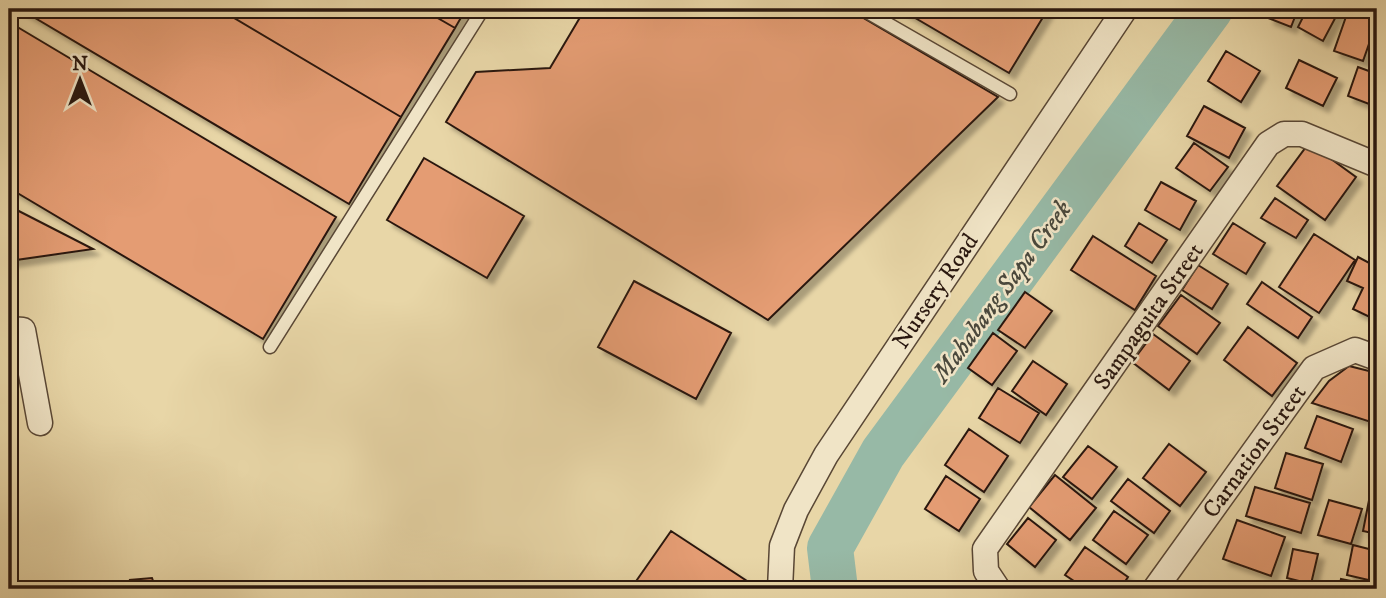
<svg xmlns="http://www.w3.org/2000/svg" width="1386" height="598" font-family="'IM FELL DW Pica',serif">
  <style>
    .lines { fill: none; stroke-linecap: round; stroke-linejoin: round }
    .river { stroke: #97b9a6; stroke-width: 46 }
    .building { fill: #e49c73; stroke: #29170f; stroke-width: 2; filter: url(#shadow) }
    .service-casing { stroke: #594735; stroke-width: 15 }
    .minor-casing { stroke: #594735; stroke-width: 27 }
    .service { stroke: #f0e4c6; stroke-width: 12 }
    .minor { stroke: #f0e4c6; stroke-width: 24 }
    .labels { text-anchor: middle; stroke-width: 5; stroke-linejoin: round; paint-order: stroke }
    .street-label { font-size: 24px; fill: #29170f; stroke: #f0e4c6 }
    .water-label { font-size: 26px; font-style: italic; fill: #4a483c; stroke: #f0e4c6 }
  </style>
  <defs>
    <filter id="shadow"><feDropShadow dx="6" dy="6" stdDeviation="2" flood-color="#0004"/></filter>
  </defs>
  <rect width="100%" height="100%" fill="#e8d6a7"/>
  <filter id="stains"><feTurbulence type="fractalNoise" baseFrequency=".00286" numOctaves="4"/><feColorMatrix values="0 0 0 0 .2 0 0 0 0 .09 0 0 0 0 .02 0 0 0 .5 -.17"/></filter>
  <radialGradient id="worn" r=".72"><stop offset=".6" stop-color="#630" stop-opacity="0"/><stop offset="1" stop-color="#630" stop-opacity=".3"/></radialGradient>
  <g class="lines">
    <path class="river" d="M 835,589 L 830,548 L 883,453 L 1210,9"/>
  </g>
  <path class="building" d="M 20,9 L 219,9 L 401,117 L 349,204 Z
    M 219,9 L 422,9 L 455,28 L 401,117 Z
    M 422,9 L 466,9 L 455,28 Z
    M 585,9 L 848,9 L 998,97 L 768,320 L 446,122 L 476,72 L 550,68 Z
    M 900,9 L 1048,9 L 1009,73 Z
    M 1272,9 L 1298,9 L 1291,27 L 1268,18 Z
    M 1307,9 L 1340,9 L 1323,41 L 1298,27 Z
    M 1348,11 L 1377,21 L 1363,61 L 1334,51 Z
    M 9,22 L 336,217 L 263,339 L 9,188 Z
    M 1226,51 L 1260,71 L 1241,102 L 1208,81 Z
    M 1299,60 L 1337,78 L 1323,106 L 1286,88 Z
    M 1358,67 L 1377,74 L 1377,107 L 1348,96 Z
    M 1204,106 L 1245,128 L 1229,158 L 1187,136 Z
    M 1194,143 L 1228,167 L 1210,191 L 1176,168 Z
    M 1309,143 L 1356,177 L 1325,220 L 1277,186 Z
    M 424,158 L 524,216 L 487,278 L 387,220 Z
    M 1161,182 L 1196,201 L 1180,230 L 1145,210 Z
    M 1275,198 L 1308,220 L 1296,238 L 1261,218 Z
    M 9,206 L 93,249 L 9,261 Z
    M 1139,223 L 1167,240 L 1152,263 L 1125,246 Z
    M 1233,223 L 1265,243 L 1246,274 L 1213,254 Z
    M 1314,234 L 1355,260 L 1319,313 L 1279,287 Z
    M 1093,236 L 1156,276 L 1135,310 L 1071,270 Z
    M 1358,257 L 1377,267 L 1376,320 L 1353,309 L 1363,288 L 1347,281 Z
    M 1198,265 L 1228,284 L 1212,309 L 1182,290 Z
    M 634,281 L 731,333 L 696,399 L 598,347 Z
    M 1262,282 L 1312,317 L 1298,338 L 1247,304 Z
    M 1025,292 L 1052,311 L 1025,348 L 998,330 Z
    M 1181,295 L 1220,323 L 1197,354 L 1158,326 Z
    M 1248,327 L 1297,363 L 1272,396 L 1224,360 Z
    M 993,333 L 1017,351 L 992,385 L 968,368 Z
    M 1153,334 L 1190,361 L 1169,390 L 1132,362 Z
    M 1033,361 L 1067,384 L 1046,415 L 1012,391 Z
    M 1349,366 L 1377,373 L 1377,424 L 1312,403 L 1329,381 Z
    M 998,388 L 1039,413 L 1020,443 L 979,418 Z
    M 1317,416 L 1353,429 L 1341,462 L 1305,448 Z
    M 969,429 L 1008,456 L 984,492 L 945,465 Z
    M 1169,444 L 1206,472 L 1180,506 L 1143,478 Z
    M 1088,446 L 1117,467 L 1092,499 L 1063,477 Z
    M 1286,453 L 1323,464 L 1312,500 L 1275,488 Z
    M 1055,475 L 1096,508 L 1070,540 L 1029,507 Z
    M 946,476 L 980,499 L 959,531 L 925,509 Z
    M 1128,479 L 1170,511 L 1154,533 L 1111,501 Z
    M 1255,487 L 1310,503 L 1301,533 L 1246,516 Z
    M 1370,495 L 1377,496 L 1377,534 L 1363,531 Z
    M 1329,500 L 1362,509 L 1351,544 L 1318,535 Z
    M 1114,511 L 1148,535 L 1126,564 L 1093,540 Z
    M 1028,518 L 1056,540 L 1035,567 L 1007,544 Z
    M 1237,520 L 1285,537 L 1271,576 L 1223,559 Z
    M 671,531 L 750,583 L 745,589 L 632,587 Z
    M 1353,545 L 1377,551 L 1377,582 L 1347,575 Z
    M 1085,547 L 1128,577 L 1120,589 L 1086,589 L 1065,575 Z
    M 1293,549 L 1318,554 L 1311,584 L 1287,578 Z
    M 152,578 L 156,589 L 132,589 L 130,580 Z
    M 1341,579 L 1377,586 L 1377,589 L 1339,589 Z"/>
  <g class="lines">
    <g class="service-casing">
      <path id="service" d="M 862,9 L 1010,94
        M 270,347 L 483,9"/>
    </g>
    <g class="minor-casing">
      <path id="minor" d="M 9,329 L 23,330 L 40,423
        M 780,589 L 782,546 L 796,510 L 826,455 L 1125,9
        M 998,589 L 986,571 L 985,549 L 1268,144 L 1284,134 L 1302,134 L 1377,165
        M 1155,589 L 1314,368 L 1355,350 L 1377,358"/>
    </g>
    <use href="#service" class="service"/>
    <use href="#minor" class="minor"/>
  </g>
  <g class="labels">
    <g class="street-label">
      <text transform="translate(935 291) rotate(-56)" y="8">Nursery Road</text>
      <text transform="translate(1148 316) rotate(-55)" y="8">Sampaguita Street</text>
      <text transform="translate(1254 451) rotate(-54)" y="8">Carnation Street</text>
    </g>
    <g class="water-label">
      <text transform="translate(1001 291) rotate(-54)" y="9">Mahabang Sapa Creek</text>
    </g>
  </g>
  <rect width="1386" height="598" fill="none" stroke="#e8d6a7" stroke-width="35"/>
  <rect x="10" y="10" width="1365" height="577" fill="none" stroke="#29170f" stroke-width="3.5"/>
  <rect x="18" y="18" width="1351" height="563" fill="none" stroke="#29170f" stroke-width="2"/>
  <g transform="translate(80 80)" stroke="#f0e4c6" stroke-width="5" paint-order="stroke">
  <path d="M0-5L12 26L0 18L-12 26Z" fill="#29170f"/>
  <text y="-10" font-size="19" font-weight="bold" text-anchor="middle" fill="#29170f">N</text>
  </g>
  <rect width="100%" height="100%" filter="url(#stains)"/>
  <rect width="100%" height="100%" fill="url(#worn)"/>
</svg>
